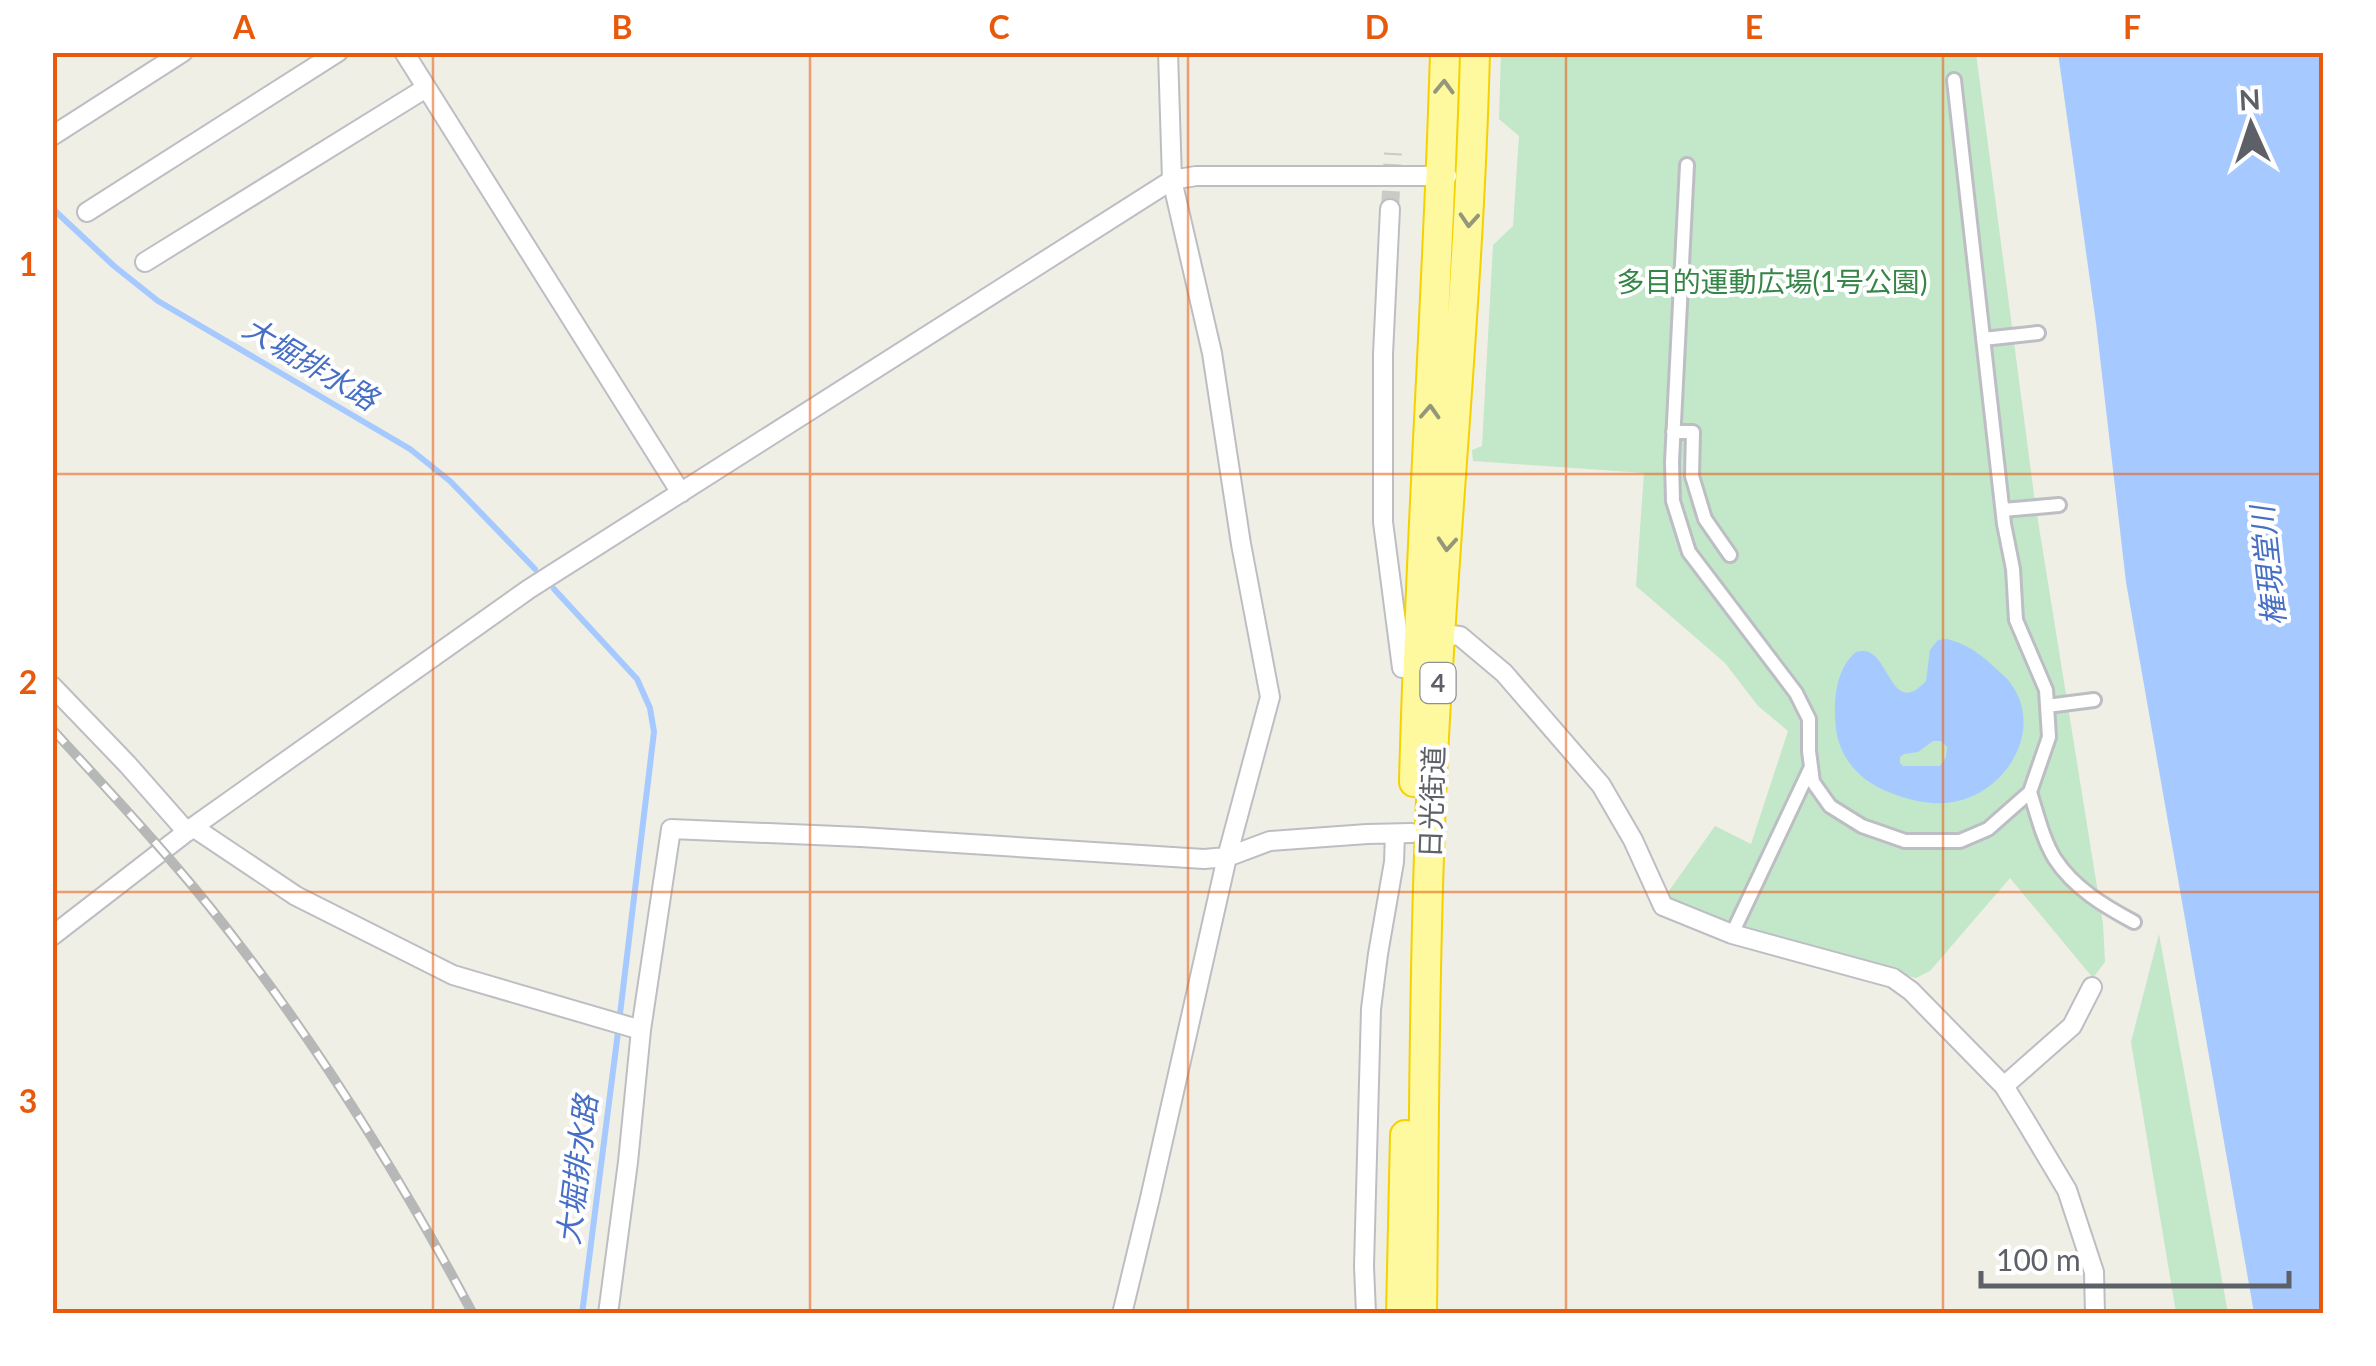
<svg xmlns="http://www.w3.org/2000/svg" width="2376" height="1366" font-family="Lato,'Noto Sans JP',sans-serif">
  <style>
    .green { fill: #c2e7c9 }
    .water { fill: #a6caff; fill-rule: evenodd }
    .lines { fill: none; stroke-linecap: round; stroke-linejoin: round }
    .stream { stroke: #a6caff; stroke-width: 6 }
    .minor-tunnel { stroke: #cbcbc6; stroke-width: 18; stroke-dasharray: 18 9; stroke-linecap: butt }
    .pedestrian-casing { stroke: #bdbec4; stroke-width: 18 }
    .minor-casing { stroke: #bdbec4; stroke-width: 22 }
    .trunk-casing { stroke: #f5d100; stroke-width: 32 }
    .pedestrian { stroke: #fff; stroke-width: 12 }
    .minor { stroke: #fff; stroke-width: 18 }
    .trunk { stroke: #fef99e; stroke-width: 28 }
    .rail-casing { stroke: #b6b7b7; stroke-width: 10 }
    .rail { stroke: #fff; stroke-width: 6; stroke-dasharray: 19; stroke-linecap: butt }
    .oneway { stroke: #95967a }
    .grid { fill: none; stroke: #e8590c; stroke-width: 2.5; stroke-opacity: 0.55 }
    .labels { text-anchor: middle; stroke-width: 8; stroke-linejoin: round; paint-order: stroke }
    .shield { fill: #fff; stroke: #8e9094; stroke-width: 2.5 }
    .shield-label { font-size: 25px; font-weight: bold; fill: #5d6066 }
    .park-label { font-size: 28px; fill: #358546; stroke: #fff }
    .street-label { font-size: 28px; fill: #5d6066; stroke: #fff }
    .water-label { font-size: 30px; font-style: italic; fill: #476fc4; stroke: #fff }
    .neatline { fill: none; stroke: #e8590c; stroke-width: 4 }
    .grid-label { font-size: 32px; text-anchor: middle; font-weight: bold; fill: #e8590c }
  </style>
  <rect width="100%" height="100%" fill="#f0efe6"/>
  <path class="green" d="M 1501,53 L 1976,53 L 2035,502 L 2103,924 L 2105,962 L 2093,978 L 2010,878 L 1930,971 L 1916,978 L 1745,932 L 1672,904 L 1666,895 L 1715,826 L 1751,844 L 1788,731 L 1758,706 L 1725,663 L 1636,586 L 1644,473 L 1473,461 L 1472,450 L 1482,446 L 1493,245 L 1513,226 L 1519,136 L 1499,119 Z
    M 2159,934 L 2228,1313 L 2176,1313 L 2131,1042 Z"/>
  <path class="water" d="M 2058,53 L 2323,53 L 2323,1313 L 2254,1313 L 2126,582 L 2096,323 Z
    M 1947,639 C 1966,644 1978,652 1992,665 C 1997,670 2004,675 2009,681 C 2046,728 2007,793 1953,802 C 1930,806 1908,800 1886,791 C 1860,780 1840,759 1836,729 C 1833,703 1835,669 1856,652 C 1863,651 1866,650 1872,654 C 1890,665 1895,715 1926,681 L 1930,650 L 1938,640 ZM 1933,741 L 1941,741 L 1947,747 L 1946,757 L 1940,766 L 1903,766 L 1900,763 L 1900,757 L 1904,754 L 1918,752 Z"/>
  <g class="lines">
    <path class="stream" d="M 52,208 L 114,266 L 158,301 L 410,449 L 450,481 L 535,569
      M 554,589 L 637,679 L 650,708 L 654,732 L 620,1014
      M 582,1314 L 618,1032"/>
    <path class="minor-tunnel" d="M 1390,209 L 1393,153"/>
    <g class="pedestrian-casing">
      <path id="pedestrian" d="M 1687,165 L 1672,462 L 1673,501 L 1689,552 L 1796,693 L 1809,719 L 1809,751 L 1813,782 L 1830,806 L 1862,826 L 1905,841 L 1960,841 L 1988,829 L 2030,792 L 2049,737 L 2046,690 L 2016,620 L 2013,569 L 2004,524 L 1954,80
        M 1983,339 L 2038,333
        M 1673,432 L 1693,432 L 1692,476 L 1705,519 L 1730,555
        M 2003,510 L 2059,505
        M 2047,706 L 2094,700
        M 2030,792 C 2037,814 2043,840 2055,859 C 2074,888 2104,906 2134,922
        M 1732,934 L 1810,769"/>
    </g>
    <g class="minor-casing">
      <path id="minor" d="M 404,52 L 681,493
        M 52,136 L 183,52
        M 1390,209 L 1383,354 L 1383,522 L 1402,668 L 1416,667
        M 87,212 L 338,52
        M 145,262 L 426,88
        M 1433,633 L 1460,636 L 1504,673 L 1601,785 L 1633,840 L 1663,906 L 1732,934 L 1893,978 L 1911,991 L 2004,1086 L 2025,1120 L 2067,1190 L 2094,1272 L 2095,1314
        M 52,686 L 128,765 L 187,832
        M 193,827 L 296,896 L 453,975 L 641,1030
        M 52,936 L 193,827 L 529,589 L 1172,180 L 1196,176 L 1447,176
        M 2004,1086 L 2072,1026 L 2092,987
        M 608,1314 L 628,1162 L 641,1030 L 671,829 L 861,837 L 1204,859 L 1227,857 L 1270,841 L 1367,834 L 1412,833
        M 1122,1314 L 1150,1198 L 1227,857 L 1270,697 L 1241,544 L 1212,353 L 1172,180 L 1168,52
        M 1366,1314 L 1364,1266 L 1371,1009 L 1378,954 L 1394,862 L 1395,834"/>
    </g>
    <g class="trunk-casing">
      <path id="trunk" d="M 1414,782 C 1420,539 1438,296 1445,52
        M 1401,1314 L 1405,1135
        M 1422,1314 C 1424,1135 1424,956 1432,777 C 1443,535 1469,294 1475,52"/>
    </g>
    <use href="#pedestrian" class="pedestrian"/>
    <use href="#minor" class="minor"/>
    <use href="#trunk" class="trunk"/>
    <g class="rail-casing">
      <path id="rail" d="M 52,729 C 105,787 159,844 209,906 C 310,1032 397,1171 473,1314"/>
    </g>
    <use href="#rail" class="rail"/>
  </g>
  <defs><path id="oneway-chevron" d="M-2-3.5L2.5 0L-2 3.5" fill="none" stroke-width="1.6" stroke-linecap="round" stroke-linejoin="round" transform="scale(2.5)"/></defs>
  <g class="oneway">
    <use href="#oneway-chevron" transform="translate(1444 87) rotate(-88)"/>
    <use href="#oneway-chevron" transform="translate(1469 220) rotate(94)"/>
    <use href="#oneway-chevron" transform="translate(1430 412) rotate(-87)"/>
    <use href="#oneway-chevron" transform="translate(1447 544) rotate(94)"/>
  </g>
  <path class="grid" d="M 433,52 L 433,1314M 810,52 L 810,1314M 1188,52 L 1188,1314M 1566,52 L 1566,1314M 1943,52 L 1943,1314M 52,474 L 2324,474M 52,892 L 2324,892"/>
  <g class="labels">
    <rect class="shield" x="1420.5" y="663" width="35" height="40" rx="8"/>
    <g class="shield-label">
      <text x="1438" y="692">4</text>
    </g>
    <g class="park-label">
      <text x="1772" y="292">多目的運動広場(1号公園)</text>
    </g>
    <g class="street-label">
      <text transform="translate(1432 802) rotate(-88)" y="10">日光街道</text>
    </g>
    <g class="water-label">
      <text transform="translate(310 364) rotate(31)" y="10">大堀排水路</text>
      <text transform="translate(2269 566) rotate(-96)" y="10">権現堂川</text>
      <text transform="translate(578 1170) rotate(-83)" y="10">大堀排水路</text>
    </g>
  </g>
  <rect width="2376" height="1366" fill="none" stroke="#ffffff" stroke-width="110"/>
  <g transform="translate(2251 125) rotate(357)" stroke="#ffffff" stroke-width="8" paint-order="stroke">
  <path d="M0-8L18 38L0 25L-18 38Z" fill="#5d6066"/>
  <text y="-15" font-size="28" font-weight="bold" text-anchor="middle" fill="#5d6066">N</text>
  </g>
  <path d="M1981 1271v15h308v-15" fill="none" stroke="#5d6066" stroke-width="5"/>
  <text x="1996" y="1271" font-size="30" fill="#5d6066" stroke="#ffffff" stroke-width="8" paint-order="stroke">100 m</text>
  <rect x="55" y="55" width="2266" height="1256" class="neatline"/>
  <g class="grid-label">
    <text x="244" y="39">A</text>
    <text x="622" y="39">B</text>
    <text x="999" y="39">C</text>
    <text x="1377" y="39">D</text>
    <text x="1754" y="39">E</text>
    <text x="2132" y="39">F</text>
    <text x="28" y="276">1</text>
    <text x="28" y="694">2</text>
    <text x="28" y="1113">3</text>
  </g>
</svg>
